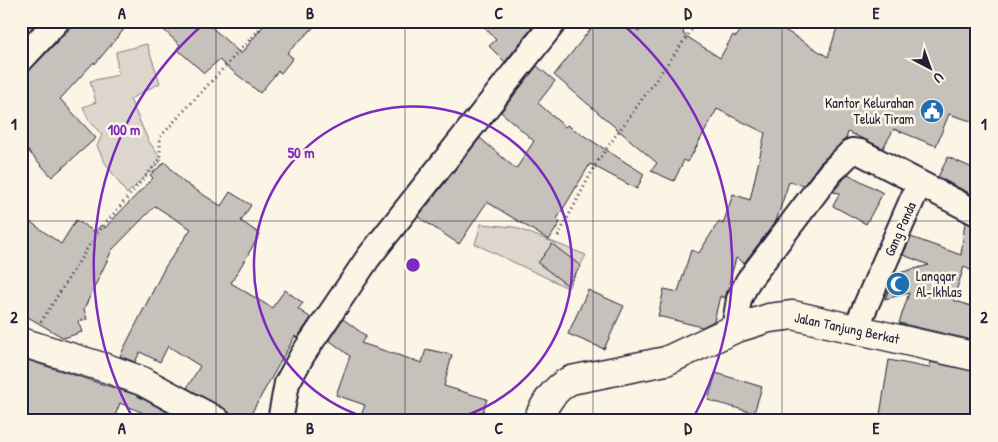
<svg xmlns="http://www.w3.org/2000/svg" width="998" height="442" font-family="'Patrick Hand',sans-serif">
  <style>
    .green { fill: #dcd6cc; stroke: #7f7c84 }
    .building { fill: #c6c1bb; stroke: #22223b }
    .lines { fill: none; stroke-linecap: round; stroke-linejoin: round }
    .street-casing { stroke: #22223b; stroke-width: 28 }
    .secondary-casing { stroke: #22223b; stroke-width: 31 }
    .path { stroke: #22223b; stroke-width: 3; stroke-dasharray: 1 4; stroke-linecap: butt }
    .street { stroke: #fcf5e5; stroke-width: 24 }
    .secondary { stroke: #fcf5e5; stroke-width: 28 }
    .grid { fill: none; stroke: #22223b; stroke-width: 1; stroke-opacity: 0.55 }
    .ring { fill: none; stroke: #7b2cbf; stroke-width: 2.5 }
    .labels { text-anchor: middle; stroke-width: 5; stroke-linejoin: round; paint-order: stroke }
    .poi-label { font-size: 14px; fill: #22223b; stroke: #fcf5e5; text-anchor: end }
    .street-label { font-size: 14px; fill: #22223b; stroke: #fcf5e5 }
    .centre { fill: #7b2cbf; stroke: #fcf5e5; stroke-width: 2.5 }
    .ring-label { font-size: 15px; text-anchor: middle; font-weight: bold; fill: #7b2cbf; stroke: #fcf5e5; stroke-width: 5; stroke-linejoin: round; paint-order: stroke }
    .neatline { fill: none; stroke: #22223b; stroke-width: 2 }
    .grid-label { font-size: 16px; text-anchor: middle; font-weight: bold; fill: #22223b }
  </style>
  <rect width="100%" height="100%" fill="#fcf5e5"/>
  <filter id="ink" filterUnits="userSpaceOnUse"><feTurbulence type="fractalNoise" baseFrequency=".02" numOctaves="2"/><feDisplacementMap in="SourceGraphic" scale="10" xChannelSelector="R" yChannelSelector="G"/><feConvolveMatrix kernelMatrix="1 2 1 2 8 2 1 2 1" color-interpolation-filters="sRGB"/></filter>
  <g filter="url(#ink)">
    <path class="green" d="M 147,44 L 160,83 L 130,99 L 148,140 L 162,160 L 127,194 L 104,161 L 97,146 L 102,135 L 88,119 L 83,107 L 96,102 L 90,81 L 118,75 L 116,52 Z
      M 481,224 L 514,227 L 586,255 L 568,288 L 475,244 Z"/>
    <path class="building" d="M 21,21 L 38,21 L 21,39 Z
      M 77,21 L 131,21 L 95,64 L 94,62 L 60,99 L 96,138 L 52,177 L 21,143 L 21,73 L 31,69 Z
      M 154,21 L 205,21 L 241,54 L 267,21 L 320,21 L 287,53 L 293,58 L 281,73 L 278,71 L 260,93 L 219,60 L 204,73 L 177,49 L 180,45 Z
      M 479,21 L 537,21 L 505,62 L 489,46 L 496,40 Z
      M 597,21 L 627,21 L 639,32 L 648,21 L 671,21 L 684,32 L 683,34 L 720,58 L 733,35 L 736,37 L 747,21 L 784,21 L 780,27 L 828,57 L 839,21 L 948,21 L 977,29 L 977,123 L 949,114 L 936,146 L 894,129 L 883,148 L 848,132 L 846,139 L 820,163 L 804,185 L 789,182 L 776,221 L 744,263 L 736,258 L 725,298 L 720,296 L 714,321 L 702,327 L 658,316 L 664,289 L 678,292 L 691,250 L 699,253 L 719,221 L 723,224 L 733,194 L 750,200 L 765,133 L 717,109 L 688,162 L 684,160 L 674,181 L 651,171 L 657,163 L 554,75 Z
      M 537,66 L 555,81 L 538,103 L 565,127 L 567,125 L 644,174 L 637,189 L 590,164 L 557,219 L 560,222 L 549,240 L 487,202 L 459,244 L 418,217 L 480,138 L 516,169 L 534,141 L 501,112 Z
      M 948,157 L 977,170 L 977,197 L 938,177 Z
      M 165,162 L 182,181 L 221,206 L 230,192 L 251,205 L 241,221 L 260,234 L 231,283 L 272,308 L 285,290 L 303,303 L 298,309 L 311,318 L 297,338 L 295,336 L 247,421 L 232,421 L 230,413 L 224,408 L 187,388 L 200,366 L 168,346 L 160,362 L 140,352 L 135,362 L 120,356 L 165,267 L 191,229 L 155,206 L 112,250 L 84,309 L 87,319 L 78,321 L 82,332 L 64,338 L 21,313 L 21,215 L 61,244 L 76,220 L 95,232 L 101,225 L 105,228 L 119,213 L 153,178 L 150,175 Z
      M 848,174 L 883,193 L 866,224 L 833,206 L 840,193 L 833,192 Z
      M 965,222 L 977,227 L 977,273 L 964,267 L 953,300 L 977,308 L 977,341 L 899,323 L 909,293 L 885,299 L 895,274 L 929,265 L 903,255 L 911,237 L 961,255 Z
      M 552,244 L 581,266 L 567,285 L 538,263 Z
      M 588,290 L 624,306 L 604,349 L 568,334 Z
      M 343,319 L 366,336 L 361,343 L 422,363 L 426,349 L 452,355 L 444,386 L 487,399 L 480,421 L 455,421 L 437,415 L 436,421 L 359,421 L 365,405 L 336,395 L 350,356 L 329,340 Z
      M 21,358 L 136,395 L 183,421 L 162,421 L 120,403 L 113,421 L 21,421 Z
      M 889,360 L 929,368 L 930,362 L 977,372 L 977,421 L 879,421 Z
      M 716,373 L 762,387 L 754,413 L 708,400 Z"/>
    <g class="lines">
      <g class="street-casing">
        <path id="street" d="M 21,60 L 57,21
          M 856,328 L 919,184
          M 734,329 L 739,299 L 748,281 L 830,173 L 852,151 L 860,152 L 977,213
          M 280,421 L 287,383 L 303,354 L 368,258 L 555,21"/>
      </g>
      <g class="secondary-casing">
        <path id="secondary" d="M 21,342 L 109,369 L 142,381 L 216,421
          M 537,421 C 545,404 554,388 571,380 L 666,361 L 734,329 L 769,318 L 793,315 L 977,357"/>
      </g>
      <path class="path" d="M 558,236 L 597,162 L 698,21
        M 41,322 L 95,236 L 160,159 L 160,137 L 267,21"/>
      <use href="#street" class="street"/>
      <use href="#secondary" class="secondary"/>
    </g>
  </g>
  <path class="grid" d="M 216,21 L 216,421M 405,21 L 405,421M 593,21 L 593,421M 782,21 L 782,421M 21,221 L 977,221"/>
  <g class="ring">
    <path d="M380 421A159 159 0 1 1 446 421"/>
    <path d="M134 420A319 319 0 0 1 206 22M620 22A319 319 0 0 1 692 420"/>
  </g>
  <defs>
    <g id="civic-disc" transform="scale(1.25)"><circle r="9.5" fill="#1f6fb2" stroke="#fcf5e5"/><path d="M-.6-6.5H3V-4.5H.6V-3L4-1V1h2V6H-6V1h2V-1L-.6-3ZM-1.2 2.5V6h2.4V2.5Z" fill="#fff"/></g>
    <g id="mosque-disc" transform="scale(1.25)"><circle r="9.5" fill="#1f6fb2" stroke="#fcf5e5"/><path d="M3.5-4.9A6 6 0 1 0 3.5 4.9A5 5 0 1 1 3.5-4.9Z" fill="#fff"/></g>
  </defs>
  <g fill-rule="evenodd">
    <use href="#civic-disc" x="932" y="111"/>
    <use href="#mosque-disc" x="898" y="284"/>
  </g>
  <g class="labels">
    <g class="poi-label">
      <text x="914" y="108">Kantor Kelurahan<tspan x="914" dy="16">Teluk Tiram</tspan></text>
      <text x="916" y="281" text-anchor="start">Langgar<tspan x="916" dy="16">Al-Ikhlas</tspan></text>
    </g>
    <g class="street-label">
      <text transform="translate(900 229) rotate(-66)" y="5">Gang Panda</text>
      <text transform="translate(847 328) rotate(12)" y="5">Jalan Tanjung Berkat</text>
    </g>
  </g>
  <circle cx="413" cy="265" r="8" class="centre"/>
  <g class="ring-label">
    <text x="124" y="135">100 m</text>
    <text x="301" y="158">50 m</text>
  </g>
  <rect width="998" height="442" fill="none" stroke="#fcf5e5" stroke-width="55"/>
  <g transform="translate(930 68) rotate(139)" stroke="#fcf5e5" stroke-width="4" paint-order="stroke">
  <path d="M0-4L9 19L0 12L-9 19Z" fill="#22223b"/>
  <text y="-8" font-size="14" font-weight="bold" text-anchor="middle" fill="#22223b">U</text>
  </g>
  <rect x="28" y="28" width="942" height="386" class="neatline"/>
  <g class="grid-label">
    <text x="122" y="19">A</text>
    <text x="310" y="19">B</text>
    <text x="499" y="19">C</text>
    <text x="688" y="19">D</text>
    <text x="876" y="19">E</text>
    <text x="14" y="130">1</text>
    <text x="984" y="130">1</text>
    <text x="14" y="323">2</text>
    <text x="984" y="323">2</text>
    <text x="122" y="434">A</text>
    <text x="310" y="434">B</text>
    <text x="499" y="434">C</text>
    <text x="688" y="434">D</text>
    <text x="876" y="434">E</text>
  </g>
</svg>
